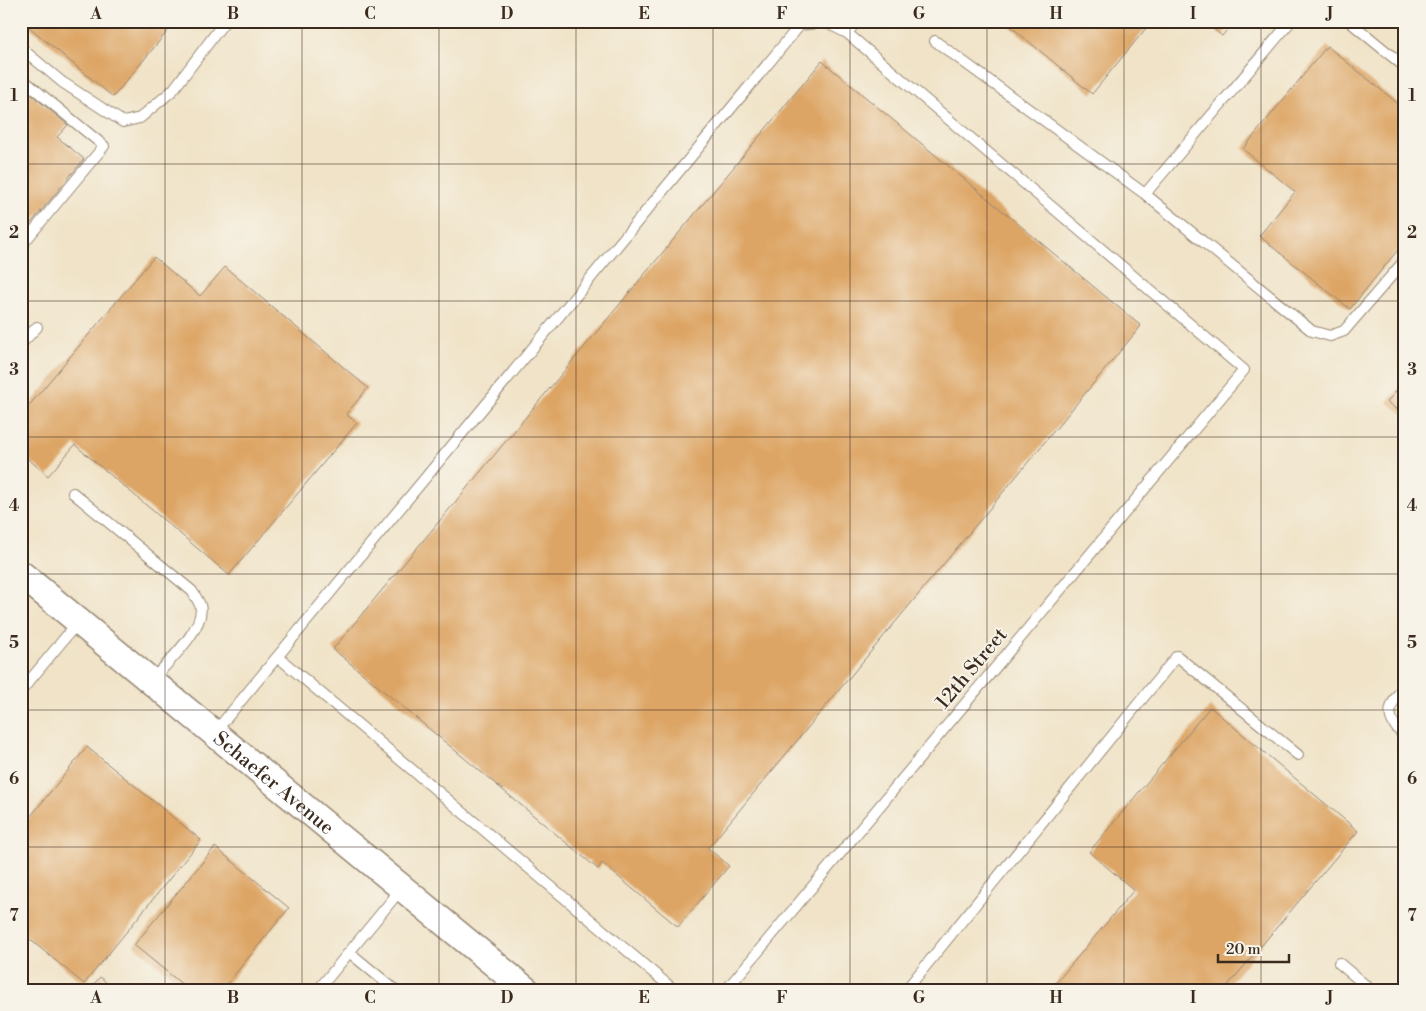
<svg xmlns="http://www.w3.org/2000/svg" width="1426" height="1011" font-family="'Libre Bodoni',serif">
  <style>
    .building { fill: #dda565 }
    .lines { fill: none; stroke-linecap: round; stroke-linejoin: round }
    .service-casing { stroke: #968672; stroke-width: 12 }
    .tertiary-casing { stroke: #968672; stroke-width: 29 }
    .service { stroke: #fff; stroke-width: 10 }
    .tertiary { stroke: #fff; stroke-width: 26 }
    .grid { fill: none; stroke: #3b2a1e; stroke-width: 1; stroke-opacity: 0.55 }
    .labels { text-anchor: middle; stroke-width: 4; stroke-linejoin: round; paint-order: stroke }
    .street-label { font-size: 20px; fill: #3b2a1e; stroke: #f7f3e8 }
    .neatline { fill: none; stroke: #3b2a1e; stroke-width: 2 }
    .grid-label { font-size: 16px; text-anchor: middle; font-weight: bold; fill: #3b2a1e }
  </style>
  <rect width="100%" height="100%" fill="#f7f3e8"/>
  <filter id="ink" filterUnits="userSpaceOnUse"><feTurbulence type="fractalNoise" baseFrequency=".02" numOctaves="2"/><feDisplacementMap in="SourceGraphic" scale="10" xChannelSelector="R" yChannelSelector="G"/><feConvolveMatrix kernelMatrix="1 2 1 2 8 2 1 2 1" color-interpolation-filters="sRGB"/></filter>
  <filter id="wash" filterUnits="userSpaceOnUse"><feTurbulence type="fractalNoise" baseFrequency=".0096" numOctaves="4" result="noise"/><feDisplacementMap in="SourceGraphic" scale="20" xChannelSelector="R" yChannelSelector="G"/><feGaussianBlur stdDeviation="1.12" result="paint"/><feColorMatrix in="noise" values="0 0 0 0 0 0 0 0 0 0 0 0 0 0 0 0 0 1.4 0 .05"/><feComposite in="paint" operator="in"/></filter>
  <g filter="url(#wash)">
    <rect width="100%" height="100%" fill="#f0e3c7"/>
    <g id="blocks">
      <path class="building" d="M 22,21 L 176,21 L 113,97 Z
        M 1004,21 L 1152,21 L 1092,94 Z
        M 1204,21 L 1234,21 L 1222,36 Z
        M 1327,46 L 1405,109 L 1405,241 L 1350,309 L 1259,236 L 1295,192 L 1243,149 Z
        M 822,61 L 1141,326 L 708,848 L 729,866 L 678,927 L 602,863 L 598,869 L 333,649 Z
        M 21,86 L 68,125 L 57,137 L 84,159 L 21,235 Z
        M 154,257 L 200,296 L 225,267 L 368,388 L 346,414 L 357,423 L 229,575 L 75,445 L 48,476 L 21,453 L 21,415 Z
        M 1405,380 L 1405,416 L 1387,402 Z
        M 1210,707 L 1358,831 L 1224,990 L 1050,990 L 1134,890 L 1089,852 Z
        M 87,747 L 201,840 L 84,984 L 21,932 L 21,828 Z
        M 215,847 L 289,908 L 222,990 L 189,990 L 134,945 Z
        M 100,977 L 115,990 L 89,990 Z"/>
    </g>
  </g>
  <g filter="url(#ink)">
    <use href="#blocks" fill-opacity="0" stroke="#968672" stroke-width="1"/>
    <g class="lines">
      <g class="service-casing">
        <path id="service" d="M 1349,21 L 1405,67
          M 847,33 L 857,21
          M 935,41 L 1145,194 L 1291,21
          M 21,48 L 62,82 L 123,122 L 140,118 L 173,90 L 225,21
          M 21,78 L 104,146 L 21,246
          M 1145,194 L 1312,331 L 1330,336 L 1344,331 L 1405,260
          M 21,344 L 37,327
          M 73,493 L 192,591 C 195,596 198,600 200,605 C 207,627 165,665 151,681
          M 278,657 L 674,990
          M 1405,686 C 1388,705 1383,718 1405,736
          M 21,691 L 78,622
          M 215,732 L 800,25 L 825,22 L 847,33 L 1244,370 L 726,990
          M 349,952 L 395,990
          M 1339,963 L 1371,990
          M 318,990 L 402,888
          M 906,990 L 1177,656 L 1298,755"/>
      </g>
      <g class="tertiary-casing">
        <g id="tertiary">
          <path id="s1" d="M 21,574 L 526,990"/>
        </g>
      </g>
      <use href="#service" class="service"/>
      <use href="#tertiary" class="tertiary"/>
    </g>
  </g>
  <path class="grid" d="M 165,21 L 165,990M 302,21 L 302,990M 439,21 L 439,990M 576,21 L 576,990M 713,21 L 713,990M 850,21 L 850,990M 987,21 L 987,990M 1124,21 L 1124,990M 1261,21 L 1261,990M 21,164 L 1405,164M 21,301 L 1405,301M 21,437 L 1405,437M 21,574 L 1405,574M 21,710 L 1405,710M 21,847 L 1405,847"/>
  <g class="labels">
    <g class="street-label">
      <text transform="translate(971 668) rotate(-50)" y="7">12th Street</text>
      <text dy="7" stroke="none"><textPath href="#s1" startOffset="328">Schaefer Avenue</textPath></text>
    </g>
  </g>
  <rect width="1426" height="1011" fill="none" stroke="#f7f3e8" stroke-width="55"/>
  <path d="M1218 954v8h71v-8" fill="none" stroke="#3b2a1e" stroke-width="2.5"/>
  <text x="1226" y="954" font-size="15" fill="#3b2a1e" stroke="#f7f3e8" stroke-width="4" paint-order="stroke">20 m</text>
  <rect x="28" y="28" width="1370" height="956" class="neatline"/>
  <g class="grid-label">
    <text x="96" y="19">A</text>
    <text x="233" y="19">B</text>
    <text x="370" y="19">C</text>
    <text x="507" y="19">D</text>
    <text x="644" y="19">E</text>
    <text x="782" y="19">F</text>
    <text x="919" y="19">G</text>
    <text x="1056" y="19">H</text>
    <text x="1193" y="19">I</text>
    <text x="1330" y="19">J</text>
    <text x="14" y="101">1</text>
    <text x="1412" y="101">1</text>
    <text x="14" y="238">2</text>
    <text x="1412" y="238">2</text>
    <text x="14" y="375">3</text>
    <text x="1412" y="375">3</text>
    <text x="14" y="511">4</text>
    <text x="1412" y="511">4</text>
    <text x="14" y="648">5</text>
    <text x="1412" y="648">5</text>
    <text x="14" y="784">6</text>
    <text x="1412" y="784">6</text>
    <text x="14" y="921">7</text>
    <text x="1412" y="921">7</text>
    <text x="96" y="1003">A</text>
    <text x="233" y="1003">B</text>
    <text x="370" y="1003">C</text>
    <text x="507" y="1003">D</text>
    <text x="644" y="1003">E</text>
    <text x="782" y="1003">F</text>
    <text x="919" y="1003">G</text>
    <text x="1056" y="1003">H</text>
    <text x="1193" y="1003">I</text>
    <text x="1330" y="1003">J</text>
  </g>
</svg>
